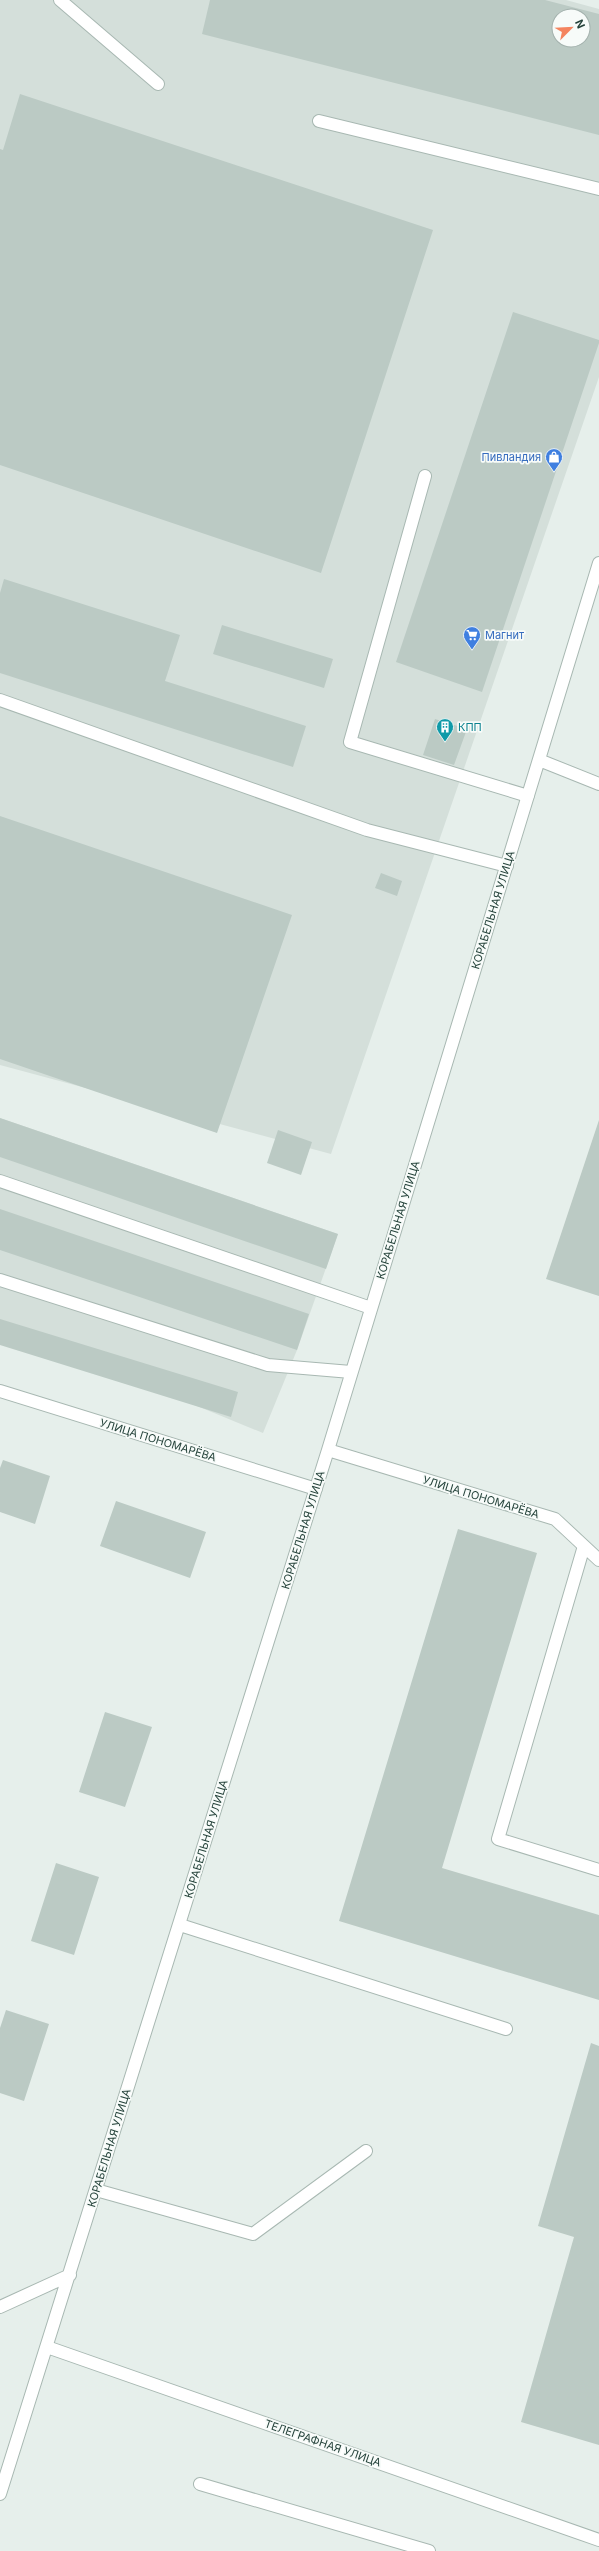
<svg xmlns="http://www.w3.org/2000/svg" width="599" height="2551" font-family="Inter,sans-serif">
  <style>
    .built { fill: #d4dfda; fill-rule: evenodd }
    .building { fill: #bbcac4; fill-rule: evenodd }
    .lines { fill: none; stroke-linecap: round; stroke-linejoin: round }
    .minor-casing { stroke: #a8b8b2; stroke-width: 14 }
    .minor { stroke: #fff; stroke-width: 12 }
    .labels { text-anchor: middle; stroke-width: 3.5; stroke-linejoin: round; paint-order: stroke }
    .shop-label { font-size: 11px; fill: #366cbe; stroke: #f7fbf9; text-anchor: end }
    .culture-label { font-size: 11px; fill: #0d838f; stroke: #f7fbf9; text-anchor: start }
    .street-label { font-size: 11px; fill: #24423a; stroke: #f7fbf9 }
  </style>
  <rect width="100%" height="100%" fill="#e6efeb"/>
  <path class="built" d="M 0,0 L 566,0 L 599,9 L 599,377 L 331,1154 L 0,1065 ZM 559,16 L 583,16 L 583,40 L 559,40 Z
    M 0,1118 L 338,1234 L 297,1350 L 263,1433 L 0,1325 Z"/>
  <path class="building" d="M 210,0 L 545,0 L 599,14 L 599,135 L 202,34 ZM 559,16 L 583,16 L 583,40 L 559,40 Z
    M 20,94 L 433,230 L 321,573 L 0,465 L 0,149 L 3,150 Z
    M 513,312 L 599,340 L 599,343 L 482,692 L 396,662 Z
    M 4,579 L 180,635 L 165,681 L 306,726 L 293,767 L 0,673 L 0,593 Z
    M 222,625 L 333,659 L 324,688 L 213,654 Z
    M 435,719 L 467,729 L 454,765 L 423,755 Z
    M 0,816 L 292,915 L 217,1133 L 0,1059 Z
    M 381,873 L 402,881 L 397,896 L 375,888 Z
    M 0,1118 L 338,1234 L 326,1269 L 0,1157 Z
    M 599,1120 L 599,1296 L 546,1279 Z
    M 278,1130 L 312,1142 L 301,1175 L 267,1163 Z
    M 0,1209 L 309,1314 L 297,1350 L 0,1250 Z
    M 0,1319 L 238,1392 L 231,1417 L 0,1345 Z
    M 3,1460 L 50,1476 L 35,1524 L 0,1512 L 0,1468 Z
    M 116,1501 L 206,1532 L 190,1578 L 100,1546 Z
    M 458,1529 L 537,1553 L 442,1868 L 599,1915 L 599,2000 L 339,1921 Z
    M 105,1712 L 152,1727 L 125,1807 L 79,1792 Z
    M 56,1863 L 99,1877 L 74,1955 L 31,1941 Z
    M 6,2010 L 49,2024 L 24,2101 L 0,2093 L 0,2028 Z
    M 591,2043 L 599,2046 L 599,2445 L 521,2422 L 574,2237 L 538,2226 Z"/>
  <g class="lines">
    <g class="minor-casing">
      <path id="minor" d="M 60,0 L 158,84
        M 319,121 L 599,189
        M 425,476 L 350,742 L 528,796
        M 0,700 L 367,830 L 507,866
        M 539,760 L 599,784
        M 0,1181 L 371,1308
        M 0,1280 L 268,1365 L 351,1372
        M 0,1391 L 316,1489
        M 328,1450 L 555,1519 L 599,1560
        M 584,1546 L 498,1839 L 599,1870
        M 180,1925 L 506,2029
        M 96,2190 L 253,2234 L 366,2151
        M 0,2307 L 70,2275
        M 47,2347 L 599,2540
        M 200,2484 L 429,2551
        M 0,2494 L 328,1450 L 599,563"/>
    </g>
    <use href="#minor" class="minor"/>
  </g>
  <defs>
    <g id="shop-pin" transform="scale(0.9)"><path d="M0 17L-7.5 6A9.5 9.5 0 1 1 7.5 6Z" fill="#3f7fe0" stroke="#f7fbf9"/><path d="M-5-2.5h2.3a2.7 3.5 0 0 1 5.4 0H5L5.5 6h-11ZM-1.5-2.5h3a1.5 2.3 0 0 0-3 0Z" fill="#fff"/></g>
    <g id="supermarket-pin" transform="scale(0.9)"><path d="M0 17L-7.5 6A9.5 9.5 0 1 1 7.5 6Z" fill="#3f7fe0" stroke="#f7fbf9"/><path d="M-6-5.5h2.5l.6 2H6L4.5 2H-2.5L-4.4-4H-6ZM-1.5 3.2a1.3 1.3 0 1 0 .1 0ZM3 3.2a1.3 1.3 0 1 0 .1 0Z" fill="#fff"/></g>
    <g id="building-pin" transform="scale(0.9)"><path d="M0 17L-7.5 6A9.5 9.5 0 1 1 7.5 6Z" fill="#0f9aa8" stroke="#f7fbf9"/><path d="M-4-6H4V6H1V3H-1V6H-4ZM-2.5-4.3h1.7v1.8h-1.7ZM.8-4.3h1.7v1.8H.8ZM-2.5-1h1.7V.8h-1.7ZM.8-1h1.7V.8H.8Z" fill="#fff"/></g>
  </defs>
  <g fill-rule="evenodd">
    <use href="#shop-pin" x="554" y="457"/>
    <use href="#supermarket-pin" x="472" y="635"/>
    <use href="#building-pin" x="445" y="727"/>
  </g>
  <g class="labels">
    <g class="shop-label">
      <text x="541" y="461">Пивландия</text>
      <text x="485" y="639" text-anchor="start">Магнит</text>
    </g>
    <g class="culture-label">
      <text x="458" y="731">КПП</text>
    </g>
    <g class="street-label">
      <text transform="translate(493 910) rotate(-73)" y="4">КОРАБЕЛЬНАЯ УЛИЦА</text>
      <text transform="translate(398 1220) rotate(-73)" y="4">КОРАБЕЛЬНАЯ УЛИЦА</text>
      <text transform="translate(158 1440) rotate(17)" y="4">УЛИЦА ПОНОМАРЁВА</text>
      <text transform="translate(481 1497) rotate(17)" y="4">УЛИЦА ПОНОМАРЁВА</text>
      <text transform="translate(303 1530) rotate(-73)" y="4">КОРАБЕЛЬНАЯ УЛИЦА</text>
      <text transform="translate(206 1839) rotate(-73)" y="4">КОРАБЕЛЬНАЯ УЛИЦА</text>
      <text transform="translate(109 2148) rotate(-73)" y="4">КОРАБЕЛЬНАЯ УЛИЦА</text>
      <text transform="translate(323 2443) rotate(19)" y="4">ТЕЛЕГРАФНАЯ УЛИЦА</text>
    </g>
  </g>
  <g transform="translate(571 28) rotate(66)"><circle r="19" fill="#f7fbf9" stroke="#a3b1ad"/>
  <path d="M0-3L7 15L0 10L-7 15Z" fill="#f4845f"/>
  <text y="-6" font-size="11" font-weight="bold" text-anchor="middle" fill="#24423a">N</text>
  </g>
</svg>
